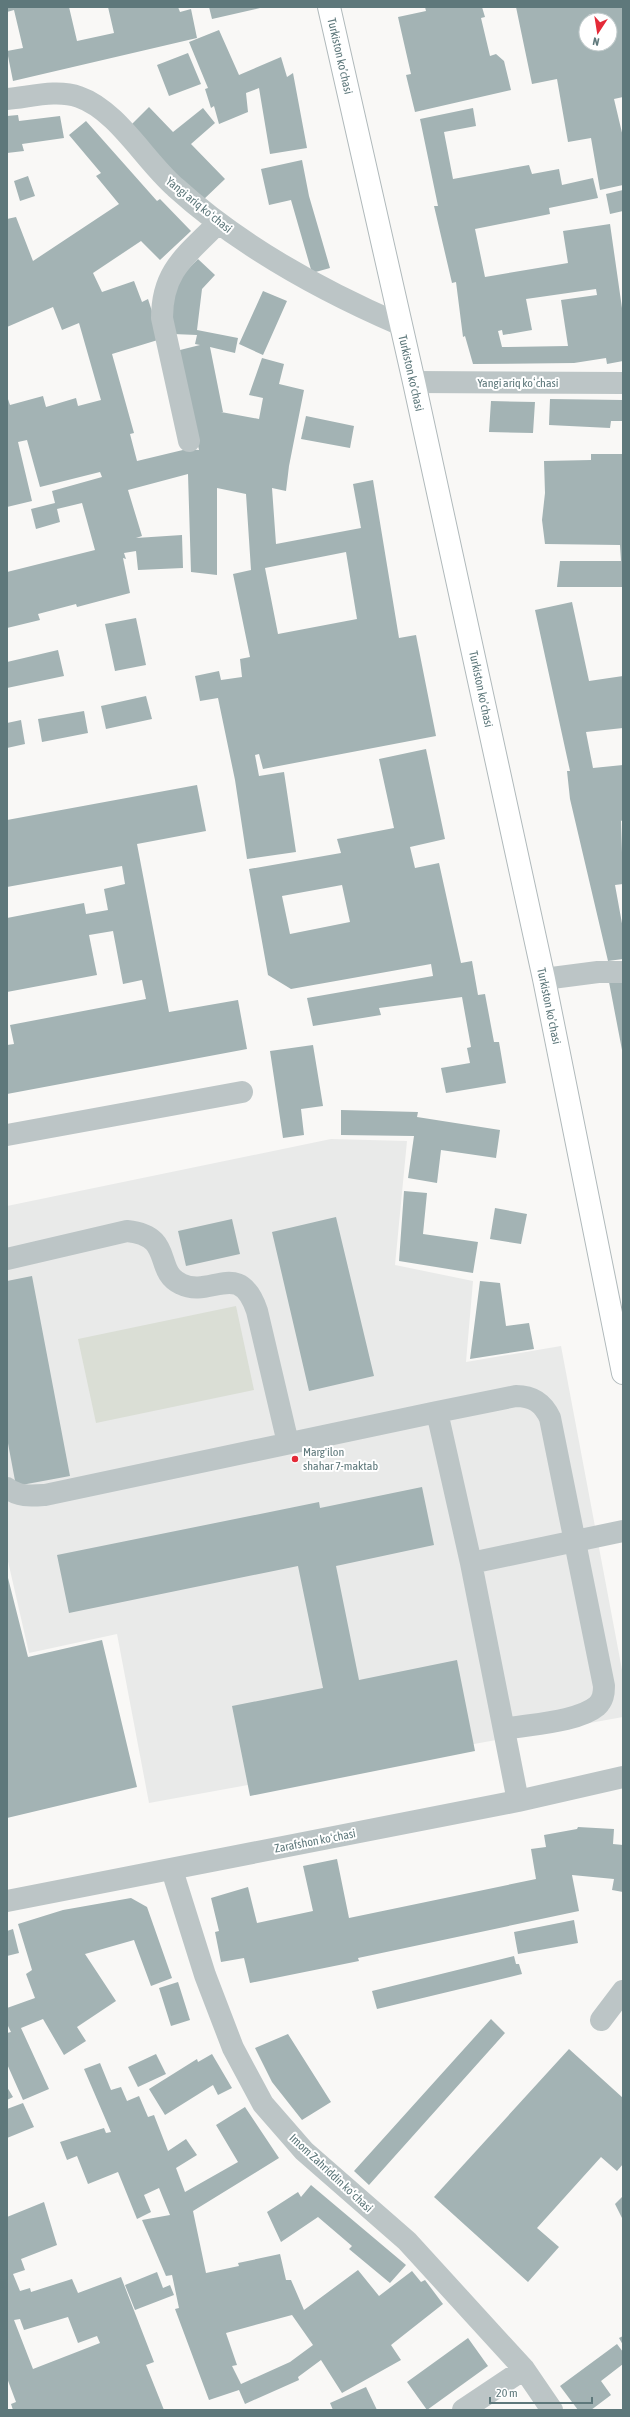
<svg xmlns="http://www.w3.org/2000/svg" width="630" height="2417" font-family="'Asap Condensed',sans-serif">
  <style>
    .built { fill: #e9eae9 }
    .green { fill: #daded5 }
    .building { fill: #a3b3b4; fill-rule: evenodd }
    .lines { fill: none; stroke-linecap: round; stroke-linejoin: round }
    .major-casing { stroke: #b0b9bb; stroke-width: 24 }
    .minor { stroke: #bcc5c6; stroke-width: 22 }
    .major { stroke: #fff; stroke-width: 22 }
    .poi-dot { fill: #e42a38; stroke: #fff; stroke-width: 1.5 }
    .labels { text-anchor: middle; stroke-width: 4; stroke-linejoin: round; paint-order: stroke }
    .street-label { font-size: 12px; fill: #5e787b; stroke: #fff }
    .poi-label { font-size: 12px; fill: #5e787b; stroke: #fff; text-anchor: start }
  </style>
  <rect width="100%" height="100%" fill="#f9f8f6"/>
  <path class="built" d="M 331,1139 L 407,1141 L 395,1265 L 473,1281 L 466,1362 L 561,1346 L 623,1675 L 623,1717 L 149,1803 L 117,1634 L 29,1653 L 7,1557 L 7,1206 Z"/>
  <path class="green" d="M 236,1306 L 254,1390 L 96,1423 L 78,1339 Z"/>
  <path class="building" d="M 7,7 L 69,7 L 77,41 L 114,33 L 108,7 L 178,7 L 180,12 L 191,9 L 197,38 L 13,81 L 7,51 L 23,48 L 14,10 L 7,12 Z
    M 209,7 L 260,7 L 260,8 L 212,19 Z
    M 425,7 L 482,7 L 485,17 L 481,18 L 490,56 L 496,54 L 504,61 L 511,90 L 415,112 L 406,75 L 411,74 L 398,17 L 426,11 Z
    M 516,7 L 623,7 L 623,97 L 614,99 L 623,137 L 623,185 L 600,190 L 591,138 L 568,142 L 557,79 L 532,84 ZM 586,20 L 610,20 L 610,44 L 586,44 Z
    M 219,30 L 239,75 L 281,57 L 287,77 L 293,73 L 307,148 L 270,154 L 259,88 L 246,93 L 248,112 L 219,124 L 214,106 L 211,108 L 205,89 L 208,88 L 189,42 Z
    M 188,53 L 201,84 L 169,96 L 157,65 Z
    M 149,107 L 173,132 L 203,108 L 215,123 L 191,144 L 225,179 L 202,201 L 130,126 Z
    M 473,108 L 476,126 L 444,132 L 453,179 L 529,165 L 532,174 L 559,169 L 562,185 L 593,178 L 598,198 L 549,208 L 550,214 L 475,229 L 485,277 L 568,263 L 563,231 L 610,224 L 623,315 L 623,361 L 607,364 L 606,358 L 574,363 L 473,364 L 465,336 L 463,337 L 456,282 L 452,283 L 434,206 L 438,206 L 420,119 ZM 596,289 L 597,295 L 561,300 L 568,346 L 502,347 L 498,331 L 502,330 L 503,335 L 532,330 L 526,299 Z
    M 18,115 L 19,121 L 60,116 L 64,138 L 22,144 L 24,151 L 7,153 L 7,116 Z
    M 86,121 L 157,201 L 160,199 L 191,231 L 160,260 L 141,241 L 93,273 L 102,292 L 134,281 L 142,302 L 148,299 L 161,339 L 112,354 L 134,433 L 130,434 L 137,461 L 187,449 L 199,450 L 176,351 L 200,345 L 195,344 L 197,335 L 173,334 L 171,303 L 177,280 L 198,259 L 215,275 L 202,289 L 197,330 L 238,338 L 235,353 L 210,347 L 223,412 L 221,412 L 259,419 L 263,398 L 249,395 L 262,358 L 284,364 L 279,384 L 304,390 L 289,466 L 286,491 L 272,488 L 276,544 L 361,528 L 353,484 L 373,480 L 399,638 L 416,635 L 436,736 L 263,769 L 259,754 L 255,755 L 259,776 L 284,772 L 296,852 L 247,859 L 235,780 L 218,698 L 200,701 L 195,676 L 219,671 L 221,680 L 242,677 L 240,659 L 250,657 L 233,574 L 251,570 L 246,494 L 217,488 L 217,575 L 191,572 L 188,474 L 128,490 L 142,536 L 136,538 L 182,535 L 183,568 L 138,570 L 136,551 L 124,553 L 126,559 L 123,558 L 130,593 L 77,607 L 76,604 L 38,614 L 40,620 L 7,628 L 7,572 L 95,550 L 82,503 L 57,509 L 60,522 L 36,529 L 31,509 L 55,503 L 52,491 L 102,477 L 100,472 L 40,487 L 27,440 L 18,442 L 32,501 L 7,507 L 7,396 L 10,405 L 43,396 L 46,407 L 76,398 L 78,406 L 101,400 L 79,323 L 62,330 L 53,307 L 7,327 L 7,219 L 16,217 L 33,261 L 119,204 L 96,176 L 101,173 L 69,135 ZM 346,552 L 357,619 L 278,634 L 265,568 Z
    M 302,160 L 309,196 L 330,268 L 312,273 L 291,200 L 269,205 L 261,169 Z
    M 28,176 L 35,196 L 20,201 L 14,181 Z
    M 623,190 L 623,211 L 610,214 L 606,194 Z
    M 263,291 L 287,301 L 263,355 L 239,344 Z
    M 550,399 L 623,400 L 623,421 L 611,421 L 610,428 L 549,425 Z
    M 491,401 L 535,402 L 533,433 L 489,432 Z
    M 306,416 L 354,426 L 350,448 L 301,439 Z
    M 591,454 L 623,454 L 623,587 L 557,587 L 560,561 L 621,561 L 620,545 L 545,544 L 542,520 L 545,493 L 544,461 L 591,460 Z
    M 572,602 L 589,681 L 623,676 L 623,728 L 586,732 L 593,768 L 623,765 L 623,820 L 621,821 L 623,884 L 615,885 L 623,929 L 623,959 L 608,961 L 570,799 L 567,771 L 570,771 L 535,610 Z
    M 136,618 L 146,665 L 115,671 L 105,624 Z
    M 58,650 L 64,676 L 7,688 L 7,662 Z
    M 146,696 L 152,719 L 106,729 L 101,706 Z
    M 84,711 L 88,733 L 42,742 L 38,719 Z
    M 21,720 L 25,744 L 7,748 L 7,723 Z
    M 426,749 L 445,839 L 410,847 L 415,868 L 439,863 L 461,963 L 472,961 L 478,995 L 485,994 L 494,1042 L 499,1042 L 506,1083 L 446,1093 L 441,1068 L 470,1063 L 467,1048 L 471,1047 L 462,997 L 379,1008 L 381,1015 L 313,1026 L 307,998 L 433,976 L 431,964 L 291,989 L 268,975 L 249,869 L 341,853 L 337,839 L 394,828 L 379,759 ZM 342,885 L 350,922 L 290,934 L 282,896 Z
    M 197,785 L 206,831 L 137,844 L 169,1012 L 238,1000 L 247,1049 L 7,1094 L 7,1045 L 14,1044 L 10,1025 L 146,999 L 142,980 L 123,984 L 113,931 L 89,935 L 97,975 L 7,992 L 7,918 L 84,903 L 86,914 L 108,910 L 104,889 L 125,884 L 122,866 L 7,887 L 7,820 Z
    M 609,982 L 623,983 L 623,1050 L 622,1050 Z
    M 313,1045 L 323,1106 L 301,1109 L 304,1135 L 283,1138 L 270,1051 Z
    M 341,1110 L 418,1112 L 417,1117 L 500,1130 L 496,1158 L 441,1150 L 437,1183 L 408,1178 L 414,1136 L 341,1135 Z
    M 404,1191 L 427,1193 L 423,1234 L 478,1242 L 473,1273 L 399,1261 Z
    M 495,1208 L 527,1214 L 521,1244 L 490,1239 Z
    M 336,1217 L 374,1376 L 309,1391 L 272,1232 Z
    M 232,1219 L 240,1254 L 186,1266 L 178,1231 Z
    M 32,1276 L 70,1476 L 16,1486 L 7,1438 L 7,1281 Z
    M 480,1281 L 500,1283 L 506,1326 L 529,1323 L 534,1349 L 470,1359 Z
    M 422,1487 L 434,1545 L 336,1566 L 359,1680 L 457,1660 L 475,1751 L 250,1796 L 232,1706 L 323,1688 L 298,1566 L 69,1613 L 57,1555 L 319,1502 L 320,1508 Z
    M 7,1574 L 28,1657 L 102,1640 L 137,1787 L 7,1818 Z
    M 578,1827 L 614,1829 L 613,1844 L 623,1845 L 623,1892 L 612,1890 L 614,1879 L 572,1875 L 579,1911 L 358,1958 L 359,1961 L 250,1983 L 244,1958 L 221,1962 L 215,1932 L 219,1931 L 211,1898 L 248,1887 L 257,1923 L 313,1911 L 303,1866 L 337,1859 L 349,1918 L 536,1879 L 531,1849 L 546,1847 L 544,1835 L 577,1829 Z
    M 131,1898 L 147,1907 L 172,1978 L 151,1986 L 134,1940 L 85,1954 L 116,2001 L 77,2027 L 86,2041 L 64,2055 L 43,2019 L 21,2028 L 49,2089 L 23,2100 L 7,2064 L 7,2033 L 11,2032 L 7,2024 L 7,2008 L 35,1998 L 26,1974 L 32,1970 L 18,1924 L 63,1910 Z
    M 574,1920 L 578,1943 L 518,1954 L 514,1932 Z
    M 13,1929 L 19,1953 L 7,1956 L 7,1931 Z
    M 514,1956 L 516,1964 L 519,1964 L 522,1974 L 377,2009 L 372,1991 Z
    M 178,1982 L 190,2020 L 171,2026 L 159,1988 Z
    M 491,2019 L 505,2033 L 369,2185 L 354,2171 Z
    M 288,2034 L 331,2102 L 302,2120 L 272,2082 L 255,2048 Z
    M 569,2049 L 623,2098 L 623,2164 L 617,2171 L 601,2157 L 537,2228 L 559,2247 L 528,2282 L 434,2197 Z
    M 156,2054 L 166,2074 L 138,2087 L 128,2067 Z
    M 212,2054 L 232,2088 L 218,2095 L 213,2085 L 165,2115 L 149,2089 L 197,2059 L 198,2062 Z
    M 100,2063 L 111,2090 L 121,2087 L 127,2101 L 139,2096 L 148,2117 L 154,2115 L 168,2151 L 186,2139 L 197,2155 L 176,2168 L 185,2192 L 238,2162 L 216,2125 L 245,2107 L 279,2158 L 193,2211 L 206,2273 L 239,2266 L 238,2263 L 280,2254 L 286,2280 L 291,2280 L 304,2310 L 358,2270 L 379,2296 L 412,2271 L 421,2282 L 425,2280 L 443,2304 L 391,2345 L 401,2360 L 342,2393 L 321,2360 L 298,2377 L 299,2380 L 245,2404 L 239,2390 L 209,2400 L 175,2309 L 179,2308 L 172,2275 L 166,2276 L 142,2220 L 170,2215 L 159,2188 L 144,2195 L 151,2212 L 137,2219 L 118,2172 L 88,2184 L 77,2156 L 67,2160 L 60,2142 L 104,2128 L 106,2133 L 111,2132 L 84,2069 ZM 292,2315 L 313,2345 L 290,2362 L 241,2384 L 232,2366 L 237,2365 L 226,2333 Z
    M 7,2087 L 13,2097 L 7,2100 Z
    M 23,2103 L 34,2127 L 7,2138 L 7,2109 Z
    M 311,2185 L 406,2265 L 390,2283 L 349,2249 L 352,2246 L 318,2217 L 281,2242 L 267,2212 L 298,2192 L 301,2197 Z
    M 623,2196 L 623,2220 L 615,2204 Z
    M 44,2202 L 57,2245 L 21,2259 L 25,2270 L 13,2274 L 20,2291 L 30,2288 L 31,2292 L 72,2279 L 78,2293 L 121,2277 L 154,2362 L 146,2365 L 164,2410 L 13,2410 L 11,2404 L 16,2402 L 7,2378 L 7,2217 ZM 68,2317 L 78,2343 L 97,2336 L 100,2343 L 33,2369 L 14,2320 L 20,2319 L 24,2330 Z
    M 157,2272 L 163,2288 L 170,2285 L 174,2295 L 135,2310 L 125,2285 Z
    M 623,2336 L 623,2345 L 619,2338 Z
    M 468,2338 L 488,2366 L 427,2410 L 407,2382 Z
    M 617,2344 L 623,2352 L 623,2364 L 601,2381 L 611,2395 L 591,2410 L 578,2410 L 560,2386 Z
    M 366,2387 L 377,2410 L 333,2410 L 330,2403 Z"/>
  <g class="lines">
    <g class="major-casing">
      <path id="major" d="M 329,7 L 414,382 L 544,979 L 623,1373"/>
    </g>
    <path class="minor" d="M 7,99 C 30,97 57,89 79,97 C 117,110 145,161 175,187 C 240,246 320,290 401,325
      M 414,382 L 623,383
      M 189,441 L 162,318 C 162,270 187,255 218,223
      M 544,979 L 598,972 L 623,972
      M 7,1135 L 242,1092
      M 7,1259 L 127,1231 C 175,1236 153,1271 181,1284 C 211,1299 239,1258 257,1311 L 288,1443
      M 437,1412 L 516,1396 C 533,1396 543,1403 550,1418 L 604,1686 C 604,1694 603,1700 597,1706 C 578,1722 530,1724 505,1729
      M 7,1488 C 19,1497 30,1496 45,1495 L 437,1412 L 471,1563 L 623,1531
      M 471,1563 L 518,1801
      M 172,1870 L 205,1975 L 233,2048 L 263,2104 L 304,2151 L 407,2241 L 524,2369 L 552,2410
      M 7,1901 L 518,1801 L 623,1777
      M 601,2020 L 623,1991
      M 463,2410 L 524,2369"/>
    <use href="#major" class="major"/>
  </g>
  <circle class="poi-dot" cx="295" cy="1459" r="4"/>
  <g class="labels">
    <g class="street-label">
      <text transform="translate(340 56) rotate(77)" y="4">Turkiston ko’chasi</text>
      <text transform="translate(199 205) rotate(39)" y="4">Yangi ariq koʻchasi</text>
      <text transform="translate(411 373) rotate(77)" y="4">Turkiston ko’chasi</text>
      <text x="518" y="387">Yangi ariq koʻchasi</text>
      <text transform="translate(481 689) rotate(78)" y="4">Turkiston ko’chasi</text>
      <text transform="translate(549 1006) rotate(78)" y="4">Turkiston ko’chasi</text>
      <text transform="translate(315 1841) rotate(-11)" y="4">Zarafshon koʻchasi</text>
      <text transform="translate(331 2173) rotate(43)" y="4">Imom Zahriddin koʻchasi</text>
    </g>
    <g class="poi-label">
      <text x="303" y="1456">Marg'ilon<tspan x="303" dy="14">shahar 7-maktab</tspan></text>
    </g>
  </g>
  <rect width="630" height="2417" fill="none" stroke="#5e787b" stroke-width="16"/>
  <g transform="translate(598 32) rotate(192)"><circle r="19" fill="#ffffff" stroke="#bfc9ca"/>
  <path d="M0-3L7 15L0 10L-7 15Z" fill="#e42a38"/>
  <text y="-6" font-size="11" font-weight="bold" text-anchor="middle" fill="#5e787b">N</text>
  </g>
  <path d="M490 2397v6h102v-6" fill="none" stroke="#5e787b" stroke-width="2"/>
  <text x="496" y="2397" font-size="12" fill="#5e787b" stroke="#ffffff" stroke-width="3" paint-order="stroke">20 m</text>
</svg>
